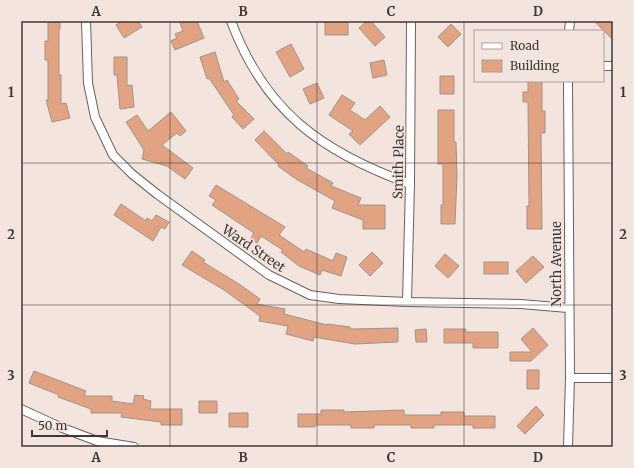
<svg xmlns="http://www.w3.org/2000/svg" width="634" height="468" font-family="Merriweather,serif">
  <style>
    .building { fill: #e1a381; stroke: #a0938c }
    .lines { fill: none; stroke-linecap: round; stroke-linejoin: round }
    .minor-casing { stroke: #6c615a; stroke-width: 10 }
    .minor { stroke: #fff; stroke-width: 8 }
    .grid { fill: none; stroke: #3e3936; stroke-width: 1; stroke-opacity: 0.55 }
    .labels { text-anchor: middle; stroke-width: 3.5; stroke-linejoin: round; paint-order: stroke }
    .street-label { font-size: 13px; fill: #3e3936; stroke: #f3e5de }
    .neatline { fill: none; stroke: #3e3936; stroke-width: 1.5 }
    .grid-label { font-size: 13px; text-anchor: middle; font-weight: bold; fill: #3e3936 }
  </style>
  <rect width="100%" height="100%" fill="#f3e5de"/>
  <path class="building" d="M 48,21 L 60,21 L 60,29 L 59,29 L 59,75 L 61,75 L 61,104 L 66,103 L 70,118 L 52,122 L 46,100 L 48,100 L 48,60 L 45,60 L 45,41 L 48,41 Z
    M 122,21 L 138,21 L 142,27 L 124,38 L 116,25 Z
    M 187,21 L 197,21 L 204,38 L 175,50 L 171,41 L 177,38 L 175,34 L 183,31 L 180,23 Z
    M 325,21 L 348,21 L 348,35 L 325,35 Z
    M 367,21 L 371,21 L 385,37 L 375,46 L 359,28 Z
    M 594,21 L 613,21 L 613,40 Z
    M 451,24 L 461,34 L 448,47 L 438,37 Z
    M 291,44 L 304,69 L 290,77 L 276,52 Z
    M 215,52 L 224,82 L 227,80 L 239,99 L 236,101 L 254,119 L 243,129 L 232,117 L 234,115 L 209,78 L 207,79 L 200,57 Z
    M 114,57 L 127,57 L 127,86 L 132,85 L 134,107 L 120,109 L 117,75 L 114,75 Z
    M 384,60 L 387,75 L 373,78 L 370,63 Z
    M 440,76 L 454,76 L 454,94 L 440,94 Z
    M 528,81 L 542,81 L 542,111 L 545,111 L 545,133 L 541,133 L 542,229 L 527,229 L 527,206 L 529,206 L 528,102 L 523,102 L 523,92 L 528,92 Z
    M 317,83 L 324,98 L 310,104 L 303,89 Z
    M 342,95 L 355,103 L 350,110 L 365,120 L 380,106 L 390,117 L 360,145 L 349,134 L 353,131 L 329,115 Z
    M 438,110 L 454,110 L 454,142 L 456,142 L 457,176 L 455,224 L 441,224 L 441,205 L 443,205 L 443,164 L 438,164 Z
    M 171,112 L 186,131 L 180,136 L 177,133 L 162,145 L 193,168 L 185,179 L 167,166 L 142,159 L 144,150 L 126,122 L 137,115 L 148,131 Z
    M 264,131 L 287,154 L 288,152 L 308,166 L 306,168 L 333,183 L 331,186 L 361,198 L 358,205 L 385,205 L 385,229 L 363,229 L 363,220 L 332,208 L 335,201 L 296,179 L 278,166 L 279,165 L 255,140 Z
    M 216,185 L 285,227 L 279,235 L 304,252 L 306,249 L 333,261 L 336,253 L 347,257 L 341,276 L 322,270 L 320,275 L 299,266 L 281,252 L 283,250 L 261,236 L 257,243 L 250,239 L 254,233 L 212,205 L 216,200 L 209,196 Z
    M 121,204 L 146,221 L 147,218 L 152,221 L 156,215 L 169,222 L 165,229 L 161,227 L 153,241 L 114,215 Z
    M 192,251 L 205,260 L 203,262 L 239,284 L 260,299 L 257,304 L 285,309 L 284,314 L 327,325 L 327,324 L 350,327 L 350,329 L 398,328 L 398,342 L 355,344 L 314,337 L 313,341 L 286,334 L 288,326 L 259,321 L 260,316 L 224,290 L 182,265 Z
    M 372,252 L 383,263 L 370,276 L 359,265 Z
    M 445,254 L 459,266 L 448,278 L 435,266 Z
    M 533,256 L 544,267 L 526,283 L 516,271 Z
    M 484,262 L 508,262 L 508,274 L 484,274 Z
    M 533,328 L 548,345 L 531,361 L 510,361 L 510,352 L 532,352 L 521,339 Z
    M 426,329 L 427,342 L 416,342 L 415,330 Z
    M 444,329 L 466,329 L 466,332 L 498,332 L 498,348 L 473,348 L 473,343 L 444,343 Z
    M 527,370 L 539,370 L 539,389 L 527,389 Z
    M 34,371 L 86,391 L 84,396 L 112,396 L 112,401 L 133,404 L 135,395 L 144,396 L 143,399 L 151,401 L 150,409 L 182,409 L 182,425 L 161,425 L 161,422 L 121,417 L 122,413 L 91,413 L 91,409 L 58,397 L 59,395 L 29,383 Z
    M 199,401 L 217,401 L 217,413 L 199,413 Z
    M 536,406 L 544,415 L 525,434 L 517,426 Z
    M 321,410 L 344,410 L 344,412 L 404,410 L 404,415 L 441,415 L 441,412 L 464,412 L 464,416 L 495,416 L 495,428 L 473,428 L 473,425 L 434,425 L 434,428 L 411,428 L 411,425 L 374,425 L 374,428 L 351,428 L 351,425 L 315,425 L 315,427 L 298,427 L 298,414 L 321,414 Z
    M 229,413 L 248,413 L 248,427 L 229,427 Z"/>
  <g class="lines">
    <g class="minor-casing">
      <path id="minor" d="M 86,21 L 88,83 L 95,117 L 113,155 L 132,174 L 157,194 L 269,275 L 310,295 L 339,299 L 407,302 L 521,304 L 568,308
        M 231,21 C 265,112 322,152 410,184
        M 569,31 L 570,21
        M 603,66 L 613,66
        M 407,302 L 410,184 L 411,21
        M 570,378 L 613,378
        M 21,409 L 60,427 L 97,441 L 134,447
        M 568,447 L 570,378 L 568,81"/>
    </g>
    <use href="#minor" class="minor"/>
  </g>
  <path class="grid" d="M 170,21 L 170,447M 317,21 L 317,447M 464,21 L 464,447M 21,163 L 613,163M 21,305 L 613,305"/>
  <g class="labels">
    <g class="street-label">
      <text transform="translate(398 162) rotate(-89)" y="5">Smith Place</text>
      <text transform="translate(254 248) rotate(34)" y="5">Ward Street</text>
      <text transform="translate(556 264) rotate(-90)" y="5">North Avenue</text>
    </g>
  </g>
  <rect width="634" height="468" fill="none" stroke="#f3e5de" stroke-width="44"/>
  <rect x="474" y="30" width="130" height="52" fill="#f3e5de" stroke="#aba09b"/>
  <rect x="482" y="43" width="20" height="6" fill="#ffffff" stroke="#aba09b"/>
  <text x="510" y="50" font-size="12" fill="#3e3936">Road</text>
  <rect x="482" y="60" width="20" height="12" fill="#e1a381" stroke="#aba09b"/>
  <text x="510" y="70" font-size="12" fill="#3e3936">Building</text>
  <path d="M32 430v6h75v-6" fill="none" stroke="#3e3936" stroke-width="2"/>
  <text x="38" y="430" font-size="12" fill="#3e3936" stroke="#f3e5de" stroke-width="3" paint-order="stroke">50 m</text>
  <rect x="22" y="22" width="590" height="424" class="neatline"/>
  <g class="grid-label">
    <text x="96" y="16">A</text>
    <text x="243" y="16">B</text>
    <text x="391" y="16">C</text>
    <text x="538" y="16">D</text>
    <text x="11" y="97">1</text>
    <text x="623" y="97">1</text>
    <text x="11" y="239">2</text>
    <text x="623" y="239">2</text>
    <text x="11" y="380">3</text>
    <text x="623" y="380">3</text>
    <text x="96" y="462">A</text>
    <text x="243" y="462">B</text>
    <text x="391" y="462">C</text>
    <text x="538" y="462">D</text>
  </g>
</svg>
